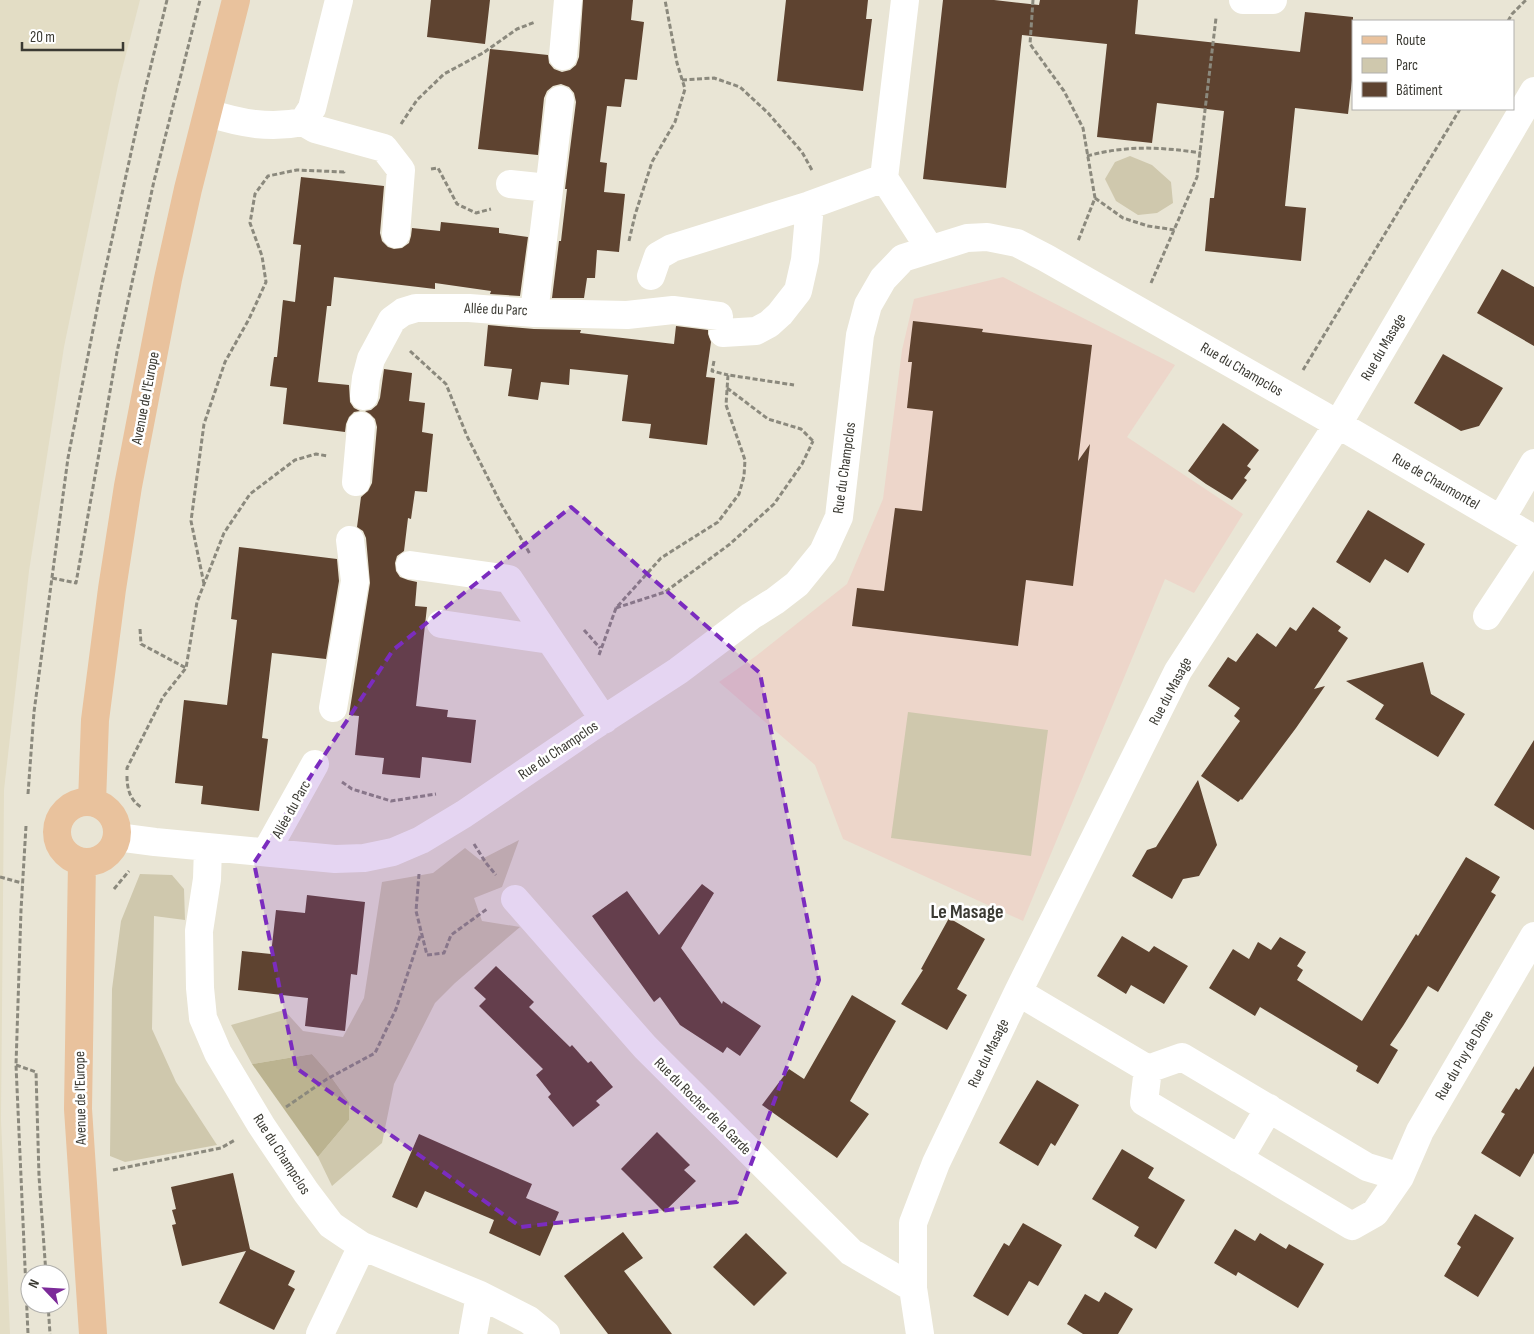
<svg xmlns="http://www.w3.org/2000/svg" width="1534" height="1334" font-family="'Sofia Sans Condensed',sans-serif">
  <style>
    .built { fill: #e3ddc5 }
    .education { fill: #edd6ca }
    .green { fill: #cfc8ad }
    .forest { fill: #bbb390 }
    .building { fill: #5e4330 }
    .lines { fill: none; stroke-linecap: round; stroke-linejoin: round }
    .path { stroke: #8b897d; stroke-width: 3; stroke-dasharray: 5 2.5; stroke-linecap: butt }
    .minor { stroke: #fff; stroke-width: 28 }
    .major { stroke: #e9c29d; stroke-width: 28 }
    .marked { fill: #7b2cbf; fill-opacity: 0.2; stroke: #7b2cbf; stroke-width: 4; stroke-dasharray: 10 6; stroke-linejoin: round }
    .labels { text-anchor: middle; stroke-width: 5; stroke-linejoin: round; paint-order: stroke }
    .street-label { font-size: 15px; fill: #3b3a33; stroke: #fff }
    .district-label { font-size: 20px; font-weight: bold; fill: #3b3a33; stroke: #fff }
  </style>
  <rect width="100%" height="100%" fill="#e9e5d5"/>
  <path class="built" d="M 0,0 L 140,0 L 118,85 L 64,347 L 29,571 L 4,790 L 1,1120 L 10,1334 L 0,1334 Z"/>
  <path class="education" d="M 1003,277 L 1175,365 L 1127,437 L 1243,514 L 1194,593 L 1165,579 L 1023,921 L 843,839 L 815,765 L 719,682 L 756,656 L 847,584 L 883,499 L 902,350 L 914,299 Z"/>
  <path class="green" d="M 1130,156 L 1152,165 L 1171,182 L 1173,203 L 1157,213 L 1138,215 L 1116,201 L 1105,179 L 1115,162 Z
    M 908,712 L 1048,730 L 1031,856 L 891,838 Z
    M 519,840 L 502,887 L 474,898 L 482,921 L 520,927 L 455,983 L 435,1003 L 394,1084 L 382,1143 L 332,1186 L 318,1157 L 349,1120 L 349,1102 L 327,1071 L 312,1054 L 252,1064 L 231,1025 L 284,1010 L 303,1031 L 343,1037 L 364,998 L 382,882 L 433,873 L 465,848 L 480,860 Z
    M 140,874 L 172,875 L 184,889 L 185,920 L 154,916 L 152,1029 L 176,1082 L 217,1145 L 125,1162 L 110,1156 L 112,989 L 121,921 Z"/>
  <path class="forest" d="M 312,1054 L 327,1071 L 349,1102 L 349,1120 L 318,1157 L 252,1064 Z"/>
  <path class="building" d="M 431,0 L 490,0 L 485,44 L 427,37 Z
    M 583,0 L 633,0 L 631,20 L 644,22 L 637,80 L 625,79 L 621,107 L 607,106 L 600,162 L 607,163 L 604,192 L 625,194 L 619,252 L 597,250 L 595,278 L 587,278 L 584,298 L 552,298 L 559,241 L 561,241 L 567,189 L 565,189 L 576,102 L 574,93 L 569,87 L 561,84 L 553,86 L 547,91 L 544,98 L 538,155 L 478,149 L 490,49 L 548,55 L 549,63 L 554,69 L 562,72 L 570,70 L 576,65 L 579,57 Z
    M 786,0 L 868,0 L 866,19 L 872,19 L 863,91 L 777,81 Z
    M 943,0 L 994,0 L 1039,5 L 1040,0 L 1138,0 L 1135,34 L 1300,52 L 1305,12 L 1353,17 L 1353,72 L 1348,114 L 1295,108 L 1285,206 L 1306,208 L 1301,261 L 1205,251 L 1210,198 L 1214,198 L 1224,111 L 1157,103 L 1152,143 L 1097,137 L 1107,44 L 1022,35 L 1006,188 L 923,179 Z
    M 301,177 L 384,186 L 380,233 L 382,241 L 388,247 L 394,249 L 402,248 L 409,243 L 411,236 L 412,228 L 440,231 L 441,222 L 499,228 L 499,233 L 528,237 L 520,296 L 490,294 L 491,291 L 435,283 L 435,289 L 334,277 L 331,306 L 327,306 L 318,382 L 349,385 L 350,402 L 354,408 L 360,411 L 354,412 L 349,417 L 346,424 L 345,432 L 283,424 L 287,388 L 270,386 L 274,357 L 277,357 L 283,300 L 295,302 L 301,245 L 293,244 Z
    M 1502,269 L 1534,287 L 1534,346 L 1477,313 Z
    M 913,321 L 983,329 L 982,332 L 1092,345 L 1078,461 L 1090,444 L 1073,586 L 1026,580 L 1018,646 L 852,626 L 857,588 L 884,591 L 895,508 L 922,511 L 933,411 L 907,408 L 912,362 L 908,362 Z
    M 488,325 L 534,329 L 581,330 L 580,333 L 674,344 L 676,326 L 708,330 L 708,334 L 711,342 L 706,377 L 715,378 L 707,445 L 649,438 L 651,424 L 622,421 L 628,375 L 570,369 L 569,385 L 541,382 L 538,400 L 508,396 L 512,369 L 484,366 Z
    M 1443,354 L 1503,388 L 1479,426 L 1461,431 L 1414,403 Z
    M 384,369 L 412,373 L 409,401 L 425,403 L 422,432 L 433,434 L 427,492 L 415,491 L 411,519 L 408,518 L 404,551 L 397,556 L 395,563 L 396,571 L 400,577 L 408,580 L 417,582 L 415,606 L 427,607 L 416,706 L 448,710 L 447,717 L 476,720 L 471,763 L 422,757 L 420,778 L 382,774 L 384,758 L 355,755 L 359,716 L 349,715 L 370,583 L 366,538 L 363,531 L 357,527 L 361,497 L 368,491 L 372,483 L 377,427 L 375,419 L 370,414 L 365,411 L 371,410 L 377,405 L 380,398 Z
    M 1223,423 L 1259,450 L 1247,466 L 1251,469 L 1244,478 L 1247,480 L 1232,500 L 1206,484 L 1188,471 Z
    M 1368,510 L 1425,544 L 1408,573 L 1385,559 L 1370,583 L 1336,562 Z
    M 239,547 L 337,559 L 339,581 L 326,659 L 272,653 L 262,738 L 268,739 L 259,811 L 201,804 L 203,786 L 175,783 L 184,700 L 227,705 L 237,620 L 231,619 Z
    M 1313,607 L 1341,627 L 1338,631 L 1348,638 L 1314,689 L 1325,686 L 1296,728 L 1242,800 L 1241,799 L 1238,802 L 1201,776 L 1240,721 L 1234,716 L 1240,708 L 1208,686 L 1228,657 L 1236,662 L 1257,633 L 1276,647 L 1290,627 L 1296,631 Z
    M 1423,662 L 1431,694 L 1465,714 L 1438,757 L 1375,719 L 1384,705 L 1346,681 Z
    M 1534,740 L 1534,830 L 1494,805 Z
    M 1198,780 L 1217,845 L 1199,876 L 1183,879 L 1172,899 L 1132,876 L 1147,850 L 1156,847 Z
    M 1466,857 L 1500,877 L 1491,892 L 1496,895 L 1438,992 L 1428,986 L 1403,1026 L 1390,1045 L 1398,1050 L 1378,1084 L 1356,1071 L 1358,1066 L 1260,1007 L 1255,1016 L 1209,988 L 1233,949 L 1249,959 L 1258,942 L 1271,950 L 1280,937 L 1306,952 L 1297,966 L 1303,970 L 1297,980 L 1362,1021 L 1416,934 L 1418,936 Z
    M 702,884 L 714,893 L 681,948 L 722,1004 L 723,1001 L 761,1026 L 740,1056 L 727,1047 L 723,1053 L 680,1025 L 660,997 L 654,1002 L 592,916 L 627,891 L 659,935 Z
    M 307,895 L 365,902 L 357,975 L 351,974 L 345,1031 L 305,1026 L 308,998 L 238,990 L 242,951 L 271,954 L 276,910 L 305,913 Z
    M 949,918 L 985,939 L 957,989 L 967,995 L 947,1030 L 901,1004 L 923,970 L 921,969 Z
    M 1122,936 L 1149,952 L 1154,946 L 1188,966 L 1164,1004 L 1131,985 L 1126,994 L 1097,976 Z
    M 496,966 L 534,1002 L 529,1007 L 570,1047 L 572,1045 L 588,1063 L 591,1061 L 613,1087 L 596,1101 L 600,1105 L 573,1127 L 548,1097 L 551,1094 L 536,1075 L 543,1069 L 479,1006 L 486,999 L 474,988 Z
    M 852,995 L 896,1021 L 850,1101 L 869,1114 L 837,1158 L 762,1105 L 789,1069 L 804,1079 Z
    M 1534,1066 L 1534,1153 L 1520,1177 L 1481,1153 L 1505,1114 L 1501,1112 L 1516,1088 L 1519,1090 Z
    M 1037,1080 L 1079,1105 L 1055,1146 L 1051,1143 L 1038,1166 L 999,1143 Z
    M 657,1132 L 690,1165 L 684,1170 L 696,1181 L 664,1212 L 621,1169 Z
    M 419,1134 L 532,1184 L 526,1198 L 559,1212 L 540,1256 L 489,1233 L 494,1220 L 425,1191 L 417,1208 L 392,1197 Z
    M 1122,1149 L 1154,1168 L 1148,1178 L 1185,1200 L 1156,1249 L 1134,1236 L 1139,1227 L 1092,1199 Z
    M 233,1173 L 250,1249 L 295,1271 L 288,1285 L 295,1289 L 274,1330 L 219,1303 L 246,1251 L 182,1266 L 172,1225 L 176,1224 L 172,1210 L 176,1209 L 171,1187 Z
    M 1475,1214 L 1514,1238 L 1478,1297 L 1444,1276 L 1461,1247 L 1457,1244 Z
    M 1023,1223 L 1062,1245 L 1038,1286 L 1029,1281 L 1008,1316 L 973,1296 L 1004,1243 L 1009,1246 Z
    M 1235,1229 L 1255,1241 L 1260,1233 L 1286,1249 L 1289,1244 L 1324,1264 L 1298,1308 L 1238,1272 L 1236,1276 L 1214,1263 Z
    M 623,1232 L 643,1258 L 624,1271 L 672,1334 L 608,1334 L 564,1276 Z
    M 746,1233 L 787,1273 L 754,1306 L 713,1267 Z
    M 1105,1292 L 1133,1309 L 1118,1334 L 1083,1334 L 1067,1324 L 1085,1294 L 1099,1302 Z"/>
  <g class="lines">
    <path class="path" d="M 1033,0 L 1030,44 L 1064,91 L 1083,128 L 1095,198 L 1078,241
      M 1508,21 L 1512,14 L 1526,0
      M 682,80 L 714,78 L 740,87 L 768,113 L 802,152 L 813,172
      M 401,124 L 417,100 L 444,74 L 483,53 L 517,29 L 535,22
      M 1087,156 C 1128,145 1160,147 1201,153
      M 431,169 L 438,168 L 457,204 L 476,213 L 491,209
      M 1095,198 L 1123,218 L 1148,226 L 1175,230
      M 629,241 L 635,215 L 652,162 L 675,122 L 685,89 L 677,63 L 665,0
      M 1151,283 L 1197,177 L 1216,18
      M 410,351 L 446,384 L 467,436 L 501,504 L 530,554
      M 714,361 L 712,371 L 728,375
      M 1303,370 L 1460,109
      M 727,388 L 768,419 L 801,429 L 814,442
      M 52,578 L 76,583 L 117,352 L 154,181 L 200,0
      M 204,584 L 191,521 L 204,424 L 225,362 L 249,319 L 266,282 L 262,256 L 250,223 L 255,194 L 268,176 L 297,170 L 344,172 L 344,171
      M 616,608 L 665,592 L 730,544 L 774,504 L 802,464 L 813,441
      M 140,629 L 141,644 L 186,668
      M 584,630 L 600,648
      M 599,655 L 616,608 L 661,558 L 718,522 L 739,494 L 744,476 L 745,460 L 726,405 L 728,375 L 794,385
      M 127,770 L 127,768 L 163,697 L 186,668 L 197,602 L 224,533 L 250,494 L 295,460 L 316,454 L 328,456
      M 127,776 C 127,789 130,800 141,807
      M 342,782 L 352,789 L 391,801 L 436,794
      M 28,794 L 34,712 L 68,458 L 101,289 L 144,94 L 167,0
      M 26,826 L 21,910 L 16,1065 L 28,1334
      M 474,844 L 486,863 L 496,875
      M 419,874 L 416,911 L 427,955 L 444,953 L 451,935 L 487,909
      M 0,877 L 22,883
      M 114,889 L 129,871
      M 16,1065 L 36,1072 L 39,1176 L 46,1274
      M 286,1107 L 327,1079 L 375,1053 L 396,1009 L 421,933
      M 113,1170 L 221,1148 L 235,1140
      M 48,1304 L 50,1334"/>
    <path class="minor" d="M 905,0 L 884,178 L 930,249
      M 1243,0 L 1273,0
      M 563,56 L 568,0
      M 208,113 C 240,123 269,129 303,122 L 312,108 L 339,0
      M 303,122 L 315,129 L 384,148 L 401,170 L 396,234
      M 510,184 L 548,188
      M 651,276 L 658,256 L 672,248 L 810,205 L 884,178
      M 534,313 L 627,315 L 673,310 L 719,316
      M 723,333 L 756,331 L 769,324 L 780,314 L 798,291 L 805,260 L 810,205
      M 364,396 L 366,378 L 371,359 L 392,320 L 403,312 L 416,308 L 469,308 L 534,313 L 560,100
      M 356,482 L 361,426
      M 1501,519 L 1534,463
      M 410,565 L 509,579 L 604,720
      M 1487,616 L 1534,545
      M 441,624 L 550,640
      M 333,708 L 355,581 L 350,540
      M 117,837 L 155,842 L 335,859 L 364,858 L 393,852 L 421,840 L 464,814 L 589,729 L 678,671 L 751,616 L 775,601 L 797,584 L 823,552 L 839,517 L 860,335 L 868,305 L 883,279 L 903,258 L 967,238 L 987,237 L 1017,243 L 1046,258 L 1322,415 L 1534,539
      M 208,847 L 207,879 L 199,931 L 200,988 L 203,1018 L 218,1053 L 261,1125 L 306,1192 L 331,1225 L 362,1246 L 480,1295 L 529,1320 L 546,1334
      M 266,852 L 315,764
      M 515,899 L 645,1047 L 851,1252 L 913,1288
      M 1018,992 L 1148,1069 L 1182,1057 L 1367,1167 L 1400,1177
      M 1148,1069 L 1144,1102 L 1352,1226 L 1375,1213 L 1400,1177 L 1420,1131 L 1534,936
      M 1239,1159 L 1269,1108
      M 320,1334 L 362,1246
      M 473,1334 L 480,1295
      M 920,1334 L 913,1288 L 913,1223 L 936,1163 L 1018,992 L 1178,671 L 1338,424 L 1534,91"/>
    <path class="major" d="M 92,802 L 95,720 L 112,589 L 128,486 L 168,279 L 188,189 L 236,0
      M57 832a30 30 0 1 1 60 0a30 30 0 1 1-60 0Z
      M 82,862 L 78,1109 L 93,1334"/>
  </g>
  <path class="marked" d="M 571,507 L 760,673 L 819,980 L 737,1202 L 521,1227 L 296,1068 L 254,863 L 393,650 Z"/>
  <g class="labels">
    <g class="street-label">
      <text transform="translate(496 309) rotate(2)" y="5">Allée du Parc</text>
      <text transform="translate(1383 347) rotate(-60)" y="5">Rue du Masage</text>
      <text transform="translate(1242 369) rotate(30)" y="5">Rue du Champclos</text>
      <text transform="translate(145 398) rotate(-79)" y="5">Avenue de l'Europe</text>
      <text transform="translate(844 468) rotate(-82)" y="5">Rue du Champclos</text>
      <text transform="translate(1436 481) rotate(30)" y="5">Rue de Chaumontel</text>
      <text transform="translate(1170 691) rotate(-62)" y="5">Rue du Masage</text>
      <text transform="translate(558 750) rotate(-34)" y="5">Rue du Champclos</text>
      <text transform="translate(291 809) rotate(-61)" y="5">Allée du Parc</text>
      <text transform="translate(988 1053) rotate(-64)" y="5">Rue du Masage</text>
      <text transform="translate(1464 1055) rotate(-60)" y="5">Rue du Puy de Dôme</text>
      <text transform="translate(80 1098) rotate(-91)" y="5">Avenue de l'Europe</text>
      <text transform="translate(703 1106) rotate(45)" y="5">Rue du Rocher de la Garde</text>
      <text transform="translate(282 1154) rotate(57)" y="5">Rue du Champclos</text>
    </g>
    <g class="district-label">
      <text x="967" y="918">Le Masage</text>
    </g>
  </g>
  <rect x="1352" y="20" width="162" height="90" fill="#ffffff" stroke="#b1b0ad"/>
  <rect x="1362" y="36" width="25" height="8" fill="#e9c29d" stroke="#b1b0ad"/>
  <text x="1396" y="45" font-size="15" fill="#3b3a33">Route</text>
  <rect x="1362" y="58" width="25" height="15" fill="#cfc8ad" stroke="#b1b0ad"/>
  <text x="1396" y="70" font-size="15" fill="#3b3a33">Parc</text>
  <rect x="1362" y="82" width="25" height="15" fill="#5e4330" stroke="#b1b0ad"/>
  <text x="1396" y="95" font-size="15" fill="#3b3a33">Bâtiment</text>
  <g transform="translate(45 1289) rotate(295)"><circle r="24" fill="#ffffff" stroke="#b1b0ad"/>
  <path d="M0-4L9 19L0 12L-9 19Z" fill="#7c2a99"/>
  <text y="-8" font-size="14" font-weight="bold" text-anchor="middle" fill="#3b3a33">N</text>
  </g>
  <path d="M22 42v8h101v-8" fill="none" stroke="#3b3a33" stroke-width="2.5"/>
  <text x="30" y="42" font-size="15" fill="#3b3a33" stroke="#ffffff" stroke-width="4" paint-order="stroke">20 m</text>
</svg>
